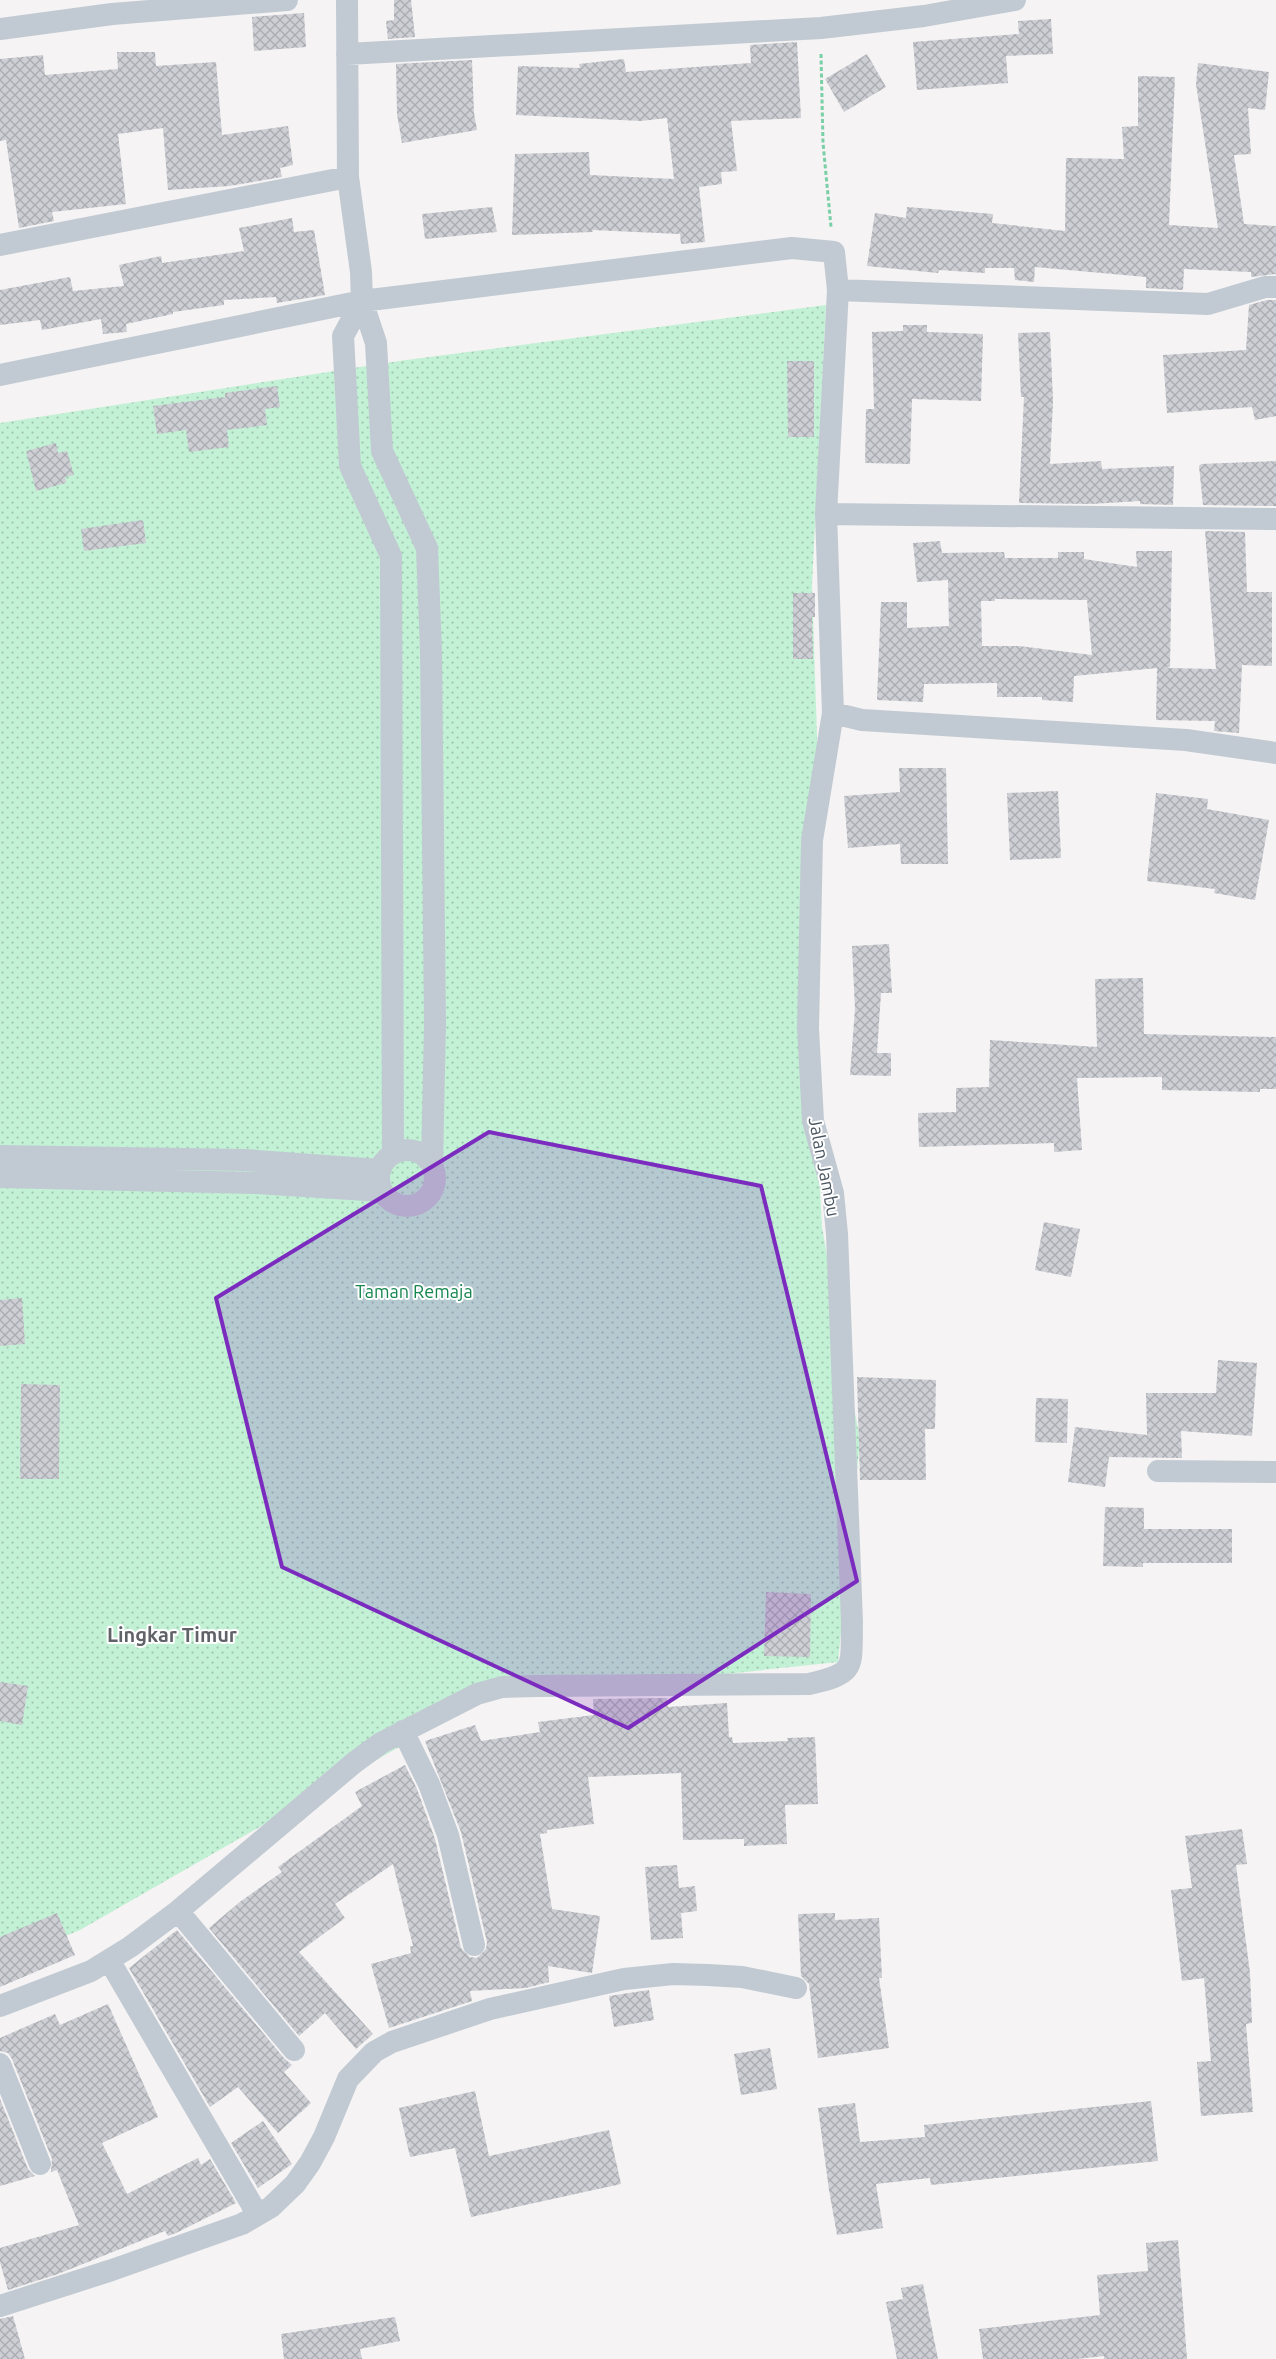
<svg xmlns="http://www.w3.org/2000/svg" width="1276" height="2359" font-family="Ubuntu,sans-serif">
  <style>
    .green { fill: url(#green-dots) }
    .building { fill: url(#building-cross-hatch); fill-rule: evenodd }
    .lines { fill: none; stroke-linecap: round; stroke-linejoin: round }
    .path { stroke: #7ad0a6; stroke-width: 3; stroke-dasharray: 4 2.5; stroke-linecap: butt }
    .street { stroke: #c1cad2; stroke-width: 22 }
    .marked { fill: #7b2cbf; fill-opacity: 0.2; stroke: #7b2cbf; stroke-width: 4; stroke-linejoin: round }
    .labels { text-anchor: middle; stroke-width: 4; stroke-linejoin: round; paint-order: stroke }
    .street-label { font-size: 18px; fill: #4a5661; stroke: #fff }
    .park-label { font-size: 18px; fill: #17864f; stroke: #fff }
    .quarter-label { font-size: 20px; font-weight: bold; fill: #5f6368; stroke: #fff }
  </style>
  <defs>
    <pattern id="green-dots" width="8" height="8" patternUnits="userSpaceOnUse" patternTransform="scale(1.25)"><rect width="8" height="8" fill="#c3f1d5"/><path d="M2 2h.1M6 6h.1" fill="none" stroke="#a0c6b0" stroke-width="1.8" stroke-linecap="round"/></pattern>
    <pattern id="building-cross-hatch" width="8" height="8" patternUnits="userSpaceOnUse" patternTransform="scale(1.25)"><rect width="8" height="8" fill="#cdcfd5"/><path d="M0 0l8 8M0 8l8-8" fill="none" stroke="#a8abb0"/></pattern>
  </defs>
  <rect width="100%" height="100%" fill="#f5f3f3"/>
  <path class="green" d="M 826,305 L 812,585 L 817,736 L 817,913 L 814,1072 L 822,1227 L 860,1441 L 838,1662 L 481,1700 L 80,1930 L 0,1963 L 0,423 L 399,361 Z"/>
  <path class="building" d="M 394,0 L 411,0 L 415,37 L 388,39 L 386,21 L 394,20 Z
    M 304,13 L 306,47 L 254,51 L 252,17 Z
    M 1051,19 L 1053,54 L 1006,56 L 1008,83 L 917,90 L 913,42 L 1019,34 L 1018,21 Z
    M 797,42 L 801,118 L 731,121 L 737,171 L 721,172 L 722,184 L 699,187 L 705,242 L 681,244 L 680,234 L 592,230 L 593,232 L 512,235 L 515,154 L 589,152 L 590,175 L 674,179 L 667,118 L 641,121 L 516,115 L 518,66 L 580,68 L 579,64 L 624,59 L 626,72 L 751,63 L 750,45 Z
    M 117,52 L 155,52 L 156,66 L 216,62 L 222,135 L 288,126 L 293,165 L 280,168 L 282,177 L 229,186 L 168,190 L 163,128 L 118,134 L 126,204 L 52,212 L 54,221 L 19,228 L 6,140 L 0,141 L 0,59 L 43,55 L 45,75 L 118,69 Z
    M 867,54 L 886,87 L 844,112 L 825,79 Z
    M 472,60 L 474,113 L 477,130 L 402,143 L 397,114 L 396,64 Z
    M 1198,63 L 1269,72 L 1265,110 L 1248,108 L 1251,154 L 1234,155 L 1244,224 L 1276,226 L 1276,274 L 1251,277 L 1251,272 L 1184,269 L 1183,290 L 1146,288 L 1146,277 L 1035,267 L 1034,282 L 1015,280 L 1014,268 L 985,268 L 985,273 L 939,270 L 938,273 L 867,266 L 875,213 L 906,218 L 907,207 L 993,214 L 992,223 L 1065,231 L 1066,158 L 1124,159 L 1122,127 L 1138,126 L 1138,76 L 1175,77 L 1169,225 L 1218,228 L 1196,84 Z
    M 492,207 L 497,232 L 425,239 L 422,214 Z
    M 292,218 L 294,232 L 314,230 L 325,295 L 277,303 L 276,297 L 224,300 L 224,305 L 173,312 L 173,314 L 126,324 L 127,332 L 103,334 L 101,319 L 42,330 L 40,320 L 0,325 L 0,290 L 70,277 L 73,291 L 124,286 L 119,265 L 161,256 L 162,263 L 244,251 L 239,228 Z
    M 1267,300 L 1276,300 L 1276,416 L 1255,420 L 1252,407 L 1167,413 L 1163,355 L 1246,350 L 1249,305 Z
    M 903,325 L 927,325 L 927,332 L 983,334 L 981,401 L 912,399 L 910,464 L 865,463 L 866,409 L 874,409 L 872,332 L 903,331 Z
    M 1050,332 L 1053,401 L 1050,464 L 1101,461 L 1102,469 L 1174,466 L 1173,505 L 1140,504 L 1140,501 L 1091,504 L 1019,503 L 1024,397 L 1021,397 L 1018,333 Z
    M 787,361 L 814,361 L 814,437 L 788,437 Z
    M 277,386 L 280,407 L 265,409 L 267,425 L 227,430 L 229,447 L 189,452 L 186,430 L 157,434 L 153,406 L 225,397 L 225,393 Z
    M 56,443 L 58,453 L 67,451 L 74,475 L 65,477 L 66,483 L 36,491 L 26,451 Z
    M 1276,461 L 1276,506 L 1203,505 L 1199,466 L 1201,464 Z
    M 143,520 L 146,543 L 84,551 L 81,529 Z
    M 1205,531 L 1245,532 L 1247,592 L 1272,592 L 1272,666 L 1242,665 L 1239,733 L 1214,731 L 1215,721 L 1156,720 L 1157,668 L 1074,676 L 1073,702 L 1042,700 L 1042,697 L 997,697 L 997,683 L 924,684 L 923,702 L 877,700 L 881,602 L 907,602 L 907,628 L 949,626 L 948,580 L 917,582 L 913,543 L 940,541 L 942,553 L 1004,552 L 1005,558 L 1058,558 L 1058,552 L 1084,552 L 1084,559 L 1137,567 L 1136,551 L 1172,551 L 1170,667 L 1165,668 L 1216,669 ZM 995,599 L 1087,600 L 1092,655 L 1019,646 L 982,646 L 981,601 L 995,601 Z
    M 793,593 L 815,593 L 815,617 L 812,617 L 813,659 L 793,659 Z
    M 899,768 L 946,768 L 948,864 L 901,864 L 900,844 L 848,848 L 844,796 L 900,792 Z
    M 1058,791 L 1061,858 L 1010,860 L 1007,793 Z
    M 1156,793 L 1208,799 L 1207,809 L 1269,820 L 1255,900 L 1214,893 L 1215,889 L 1147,881 Z
    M 889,944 L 892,993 L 881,993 L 877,1053 L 891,1053 L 891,1076 L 850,1075 L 855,1009 L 852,946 Z
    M 1143,978 L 1144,1034 L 1276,1037 L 1276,1089 L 1260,1089 L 1260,1092 L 1162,1090 L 1162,1077 L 1077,1078 L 1082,1150 L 1054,1152 L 1054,1143 L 919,1147 L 918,1113 L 956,1112 L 956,1088 L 989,1087 L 990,1040 L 1097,1047 L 1095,979 Z
    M 1044,1222 L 1080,1229 L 1071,1277 L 1035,1270 Z
    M 22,1298 L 25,1344 L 0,1346 L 0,1300 Z
    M 1218,1360 L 1257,1363 L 1252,1436 L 1181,1431 L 1182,1458 L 1109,1457 L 1105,1487 L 1068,1482 L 1075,1427 L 1147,1435 L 1146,1393 L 1216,1393 Z
    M 857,1377 L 936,1380 L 935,1429 L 925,1429 L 926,1480 L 860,1480 Z
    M 21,1384 L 60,1385 L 59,1479 L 20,1479 Z
    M 1036,1398 L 1068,1399 L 1067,1443 L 1035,1442 Z
    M 1105,1507 L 1144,1508 L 1144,1529 L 1232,1529 L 1232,1563 L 1143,1563 L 1143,1567 L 1103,1566 Z
    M 766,1592 L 811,1594 L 810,1657 L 764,1656 Z
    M 0,1682 L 28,1686 L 22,1725 L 0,1721 Z
    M 667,1698 L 668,1707 L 727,1703 L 729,1737 L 732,1737 L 733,1743 L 788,1741 L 787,1738 L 815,1737 L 818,1804 L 785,1805 L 787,1844 L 744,1846 L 744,1839 L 683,1840 L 681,1773 L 588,1777 L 594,1824 L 547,1830 L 547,1833 L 540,1834 L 552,1909 L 600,1916 L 592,1973 L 548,1966 L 549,1982 L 526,1988 L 470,1991 L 472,2001 L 389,2028 L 371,1964 L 411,1953 L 410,1946 L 413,1946 L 393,1864 L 335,1904 L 345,1918 L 299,1952 L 373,2034 L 356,2049 L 325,2013 L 299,2036 L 209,1928 L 241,1901 L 282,1872 L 278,1867 L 362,1806 L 355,1792 L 405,1765 L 417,1789 L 435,1839 L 461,1948 L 470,1957 L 477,1958 L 486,1949 L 487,1942 L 461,1832 L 425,1741 L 475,1725 L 481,1741 L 540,1732 L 538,1722 L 594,1715 L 593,1699 Z
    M 1242,1829 L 1247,1864 L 1236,1865 L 1250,1973 L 1252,2023 L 1246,2024 L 1253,2112 L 1201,2116 L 1197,2062 L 1211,2061 L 1204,1978 L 1182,1981 L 1171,1890 L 1192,1888 L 1185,1836 Z
    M 677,1865 L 679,1888 L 695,1886 L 697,1911 L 681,1913 L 683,1938 L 651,1940 L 645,1867 Z
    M 57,1913 L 75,1955 L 0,1987 L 0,1937 Z
    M 835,1913 L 835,1920 L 879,1918 L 882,1978 L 879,1978 L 889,2048 L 818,2058 L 809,1984 L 801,1976 L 798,1914 Z
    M 177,1930 L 284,2058 L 292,2065 L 284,2072 L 311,2103 L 278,2133 L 238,2087 L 210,2107 L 129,1968 Z
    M 649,1990 L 654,2020 L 614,2027 L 609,1996 Z
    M 108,2004 L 158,2117 L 102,2143 L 127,2194 L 198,2158 L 201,2165 L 210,2159 L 236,2203 L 176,2233 L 168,2236 L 165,2231 L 58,2274 L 8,2290 L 0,2262 L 0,2248 L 79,2225 L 57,2170 L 51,2172 L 52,2159 L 12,2059 L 8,2053 L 0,2051 L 0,2038 L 55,2014 L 60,2025 Z
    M 770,2048 L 777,2089 L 741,2095 L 734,2054 Z
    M 475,2091 L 489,2156 L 609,2130 L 621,2184 L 471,2217 L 455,2148 L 410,2157 L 399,2108 Z
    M 0,2099 L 28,2169 L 35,2176 L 0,2186 Z
    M 1151,2101 L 1158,2161 L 931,2185 L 930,2178 L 876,2184 L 883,2228 L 837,2235 L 829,2190 L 818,2108 L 855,2103 L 860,2142 L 925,2137 L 924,2125 Z
    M 263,2121 L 292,2164 L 258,2188 L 231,2143 Z
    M 1178,2240 L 1187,2359 L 1104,2359 L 1104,2356 L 1077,2359 L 983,2359 L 979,2329 L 1100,2315 L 1097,2275 L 1148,2271 L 1146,2243 Z
    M 923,2284 L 938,2359 L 897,2359 L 886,2302 L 903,2299 L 901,2288 Z
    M 13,2316 L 25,2359 L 0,2359 L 0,2319 Z
    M 395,2317 L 400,2341 L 360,2349 L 362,2359 L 284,2359 L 281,2334 Z"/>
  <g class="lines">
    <path class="path" d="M 821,54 L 823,143 L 831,227"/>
    <path class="street" d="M 347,0 L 348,177 L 361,272 L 362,301 L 376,343 L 382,451 L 427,548 L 431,651 L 435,1024 L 432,1165
      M 0,29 L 112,14 L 287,0
      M 347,54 L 821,28 L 924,16 L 1015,0
      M 0,245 L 348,177
      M 838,290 L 1208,304 L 1265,287 L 1276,287
      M 362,301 L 343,336 L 350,466 L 391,556 L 393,1154
      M 0,375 L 362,301 L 792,248 L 834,252 L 838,290 L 826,514 L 833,713 L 862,720 L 1186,740 L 1276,753
      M 826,514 L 1276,519
      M379 1178a28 28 0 1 1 56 0a28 28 0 1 1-56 0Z
      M 0,1156 L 245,1160 L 380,1170
      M 0,1177 L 257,1183 L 382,1191
      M 1158,1471 L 1276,1472
      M 403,1731 L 429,1784 L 448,1835 L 474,1945
      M 178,1911 L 294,2050
      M 109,1960 L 252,2205 L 255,2216
      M 0,2006 L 91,1971 L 130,1947 L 178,1911 L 355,1762 L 381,1743 L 477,1694 L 502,1687 L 537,1686 L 809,1684 C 857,1673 851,1669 852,1622 L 837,1234 L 833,1193 L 813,1121 L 808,1028 L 812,840 L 833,713
      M 0,2064 L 40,2164
      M 0,2306 L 112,2270 L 242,2224 L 271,2207 L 295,2184 L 310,2163 L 324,2137 L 348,2079 L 374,2052 L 392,2042 L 490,2009 L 624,1979 L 673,1974 L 708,1975 L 742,1977 L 796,1988"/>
  </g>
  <path class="marked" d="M 489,1132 L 761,1186 L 857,1581 L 628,1728 L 282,1567 L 216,1298 Z"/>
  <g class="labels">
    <g class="street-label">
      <text transform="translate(824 1167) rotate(79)" y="6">Jalan Jambu</text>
    </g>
    <g class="park-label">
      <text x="414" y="1298">Taman Remaja</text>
    </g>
    <g class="quarter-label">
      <text x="172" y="1642">Lingkar Timur</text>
    </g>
  </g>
</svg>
